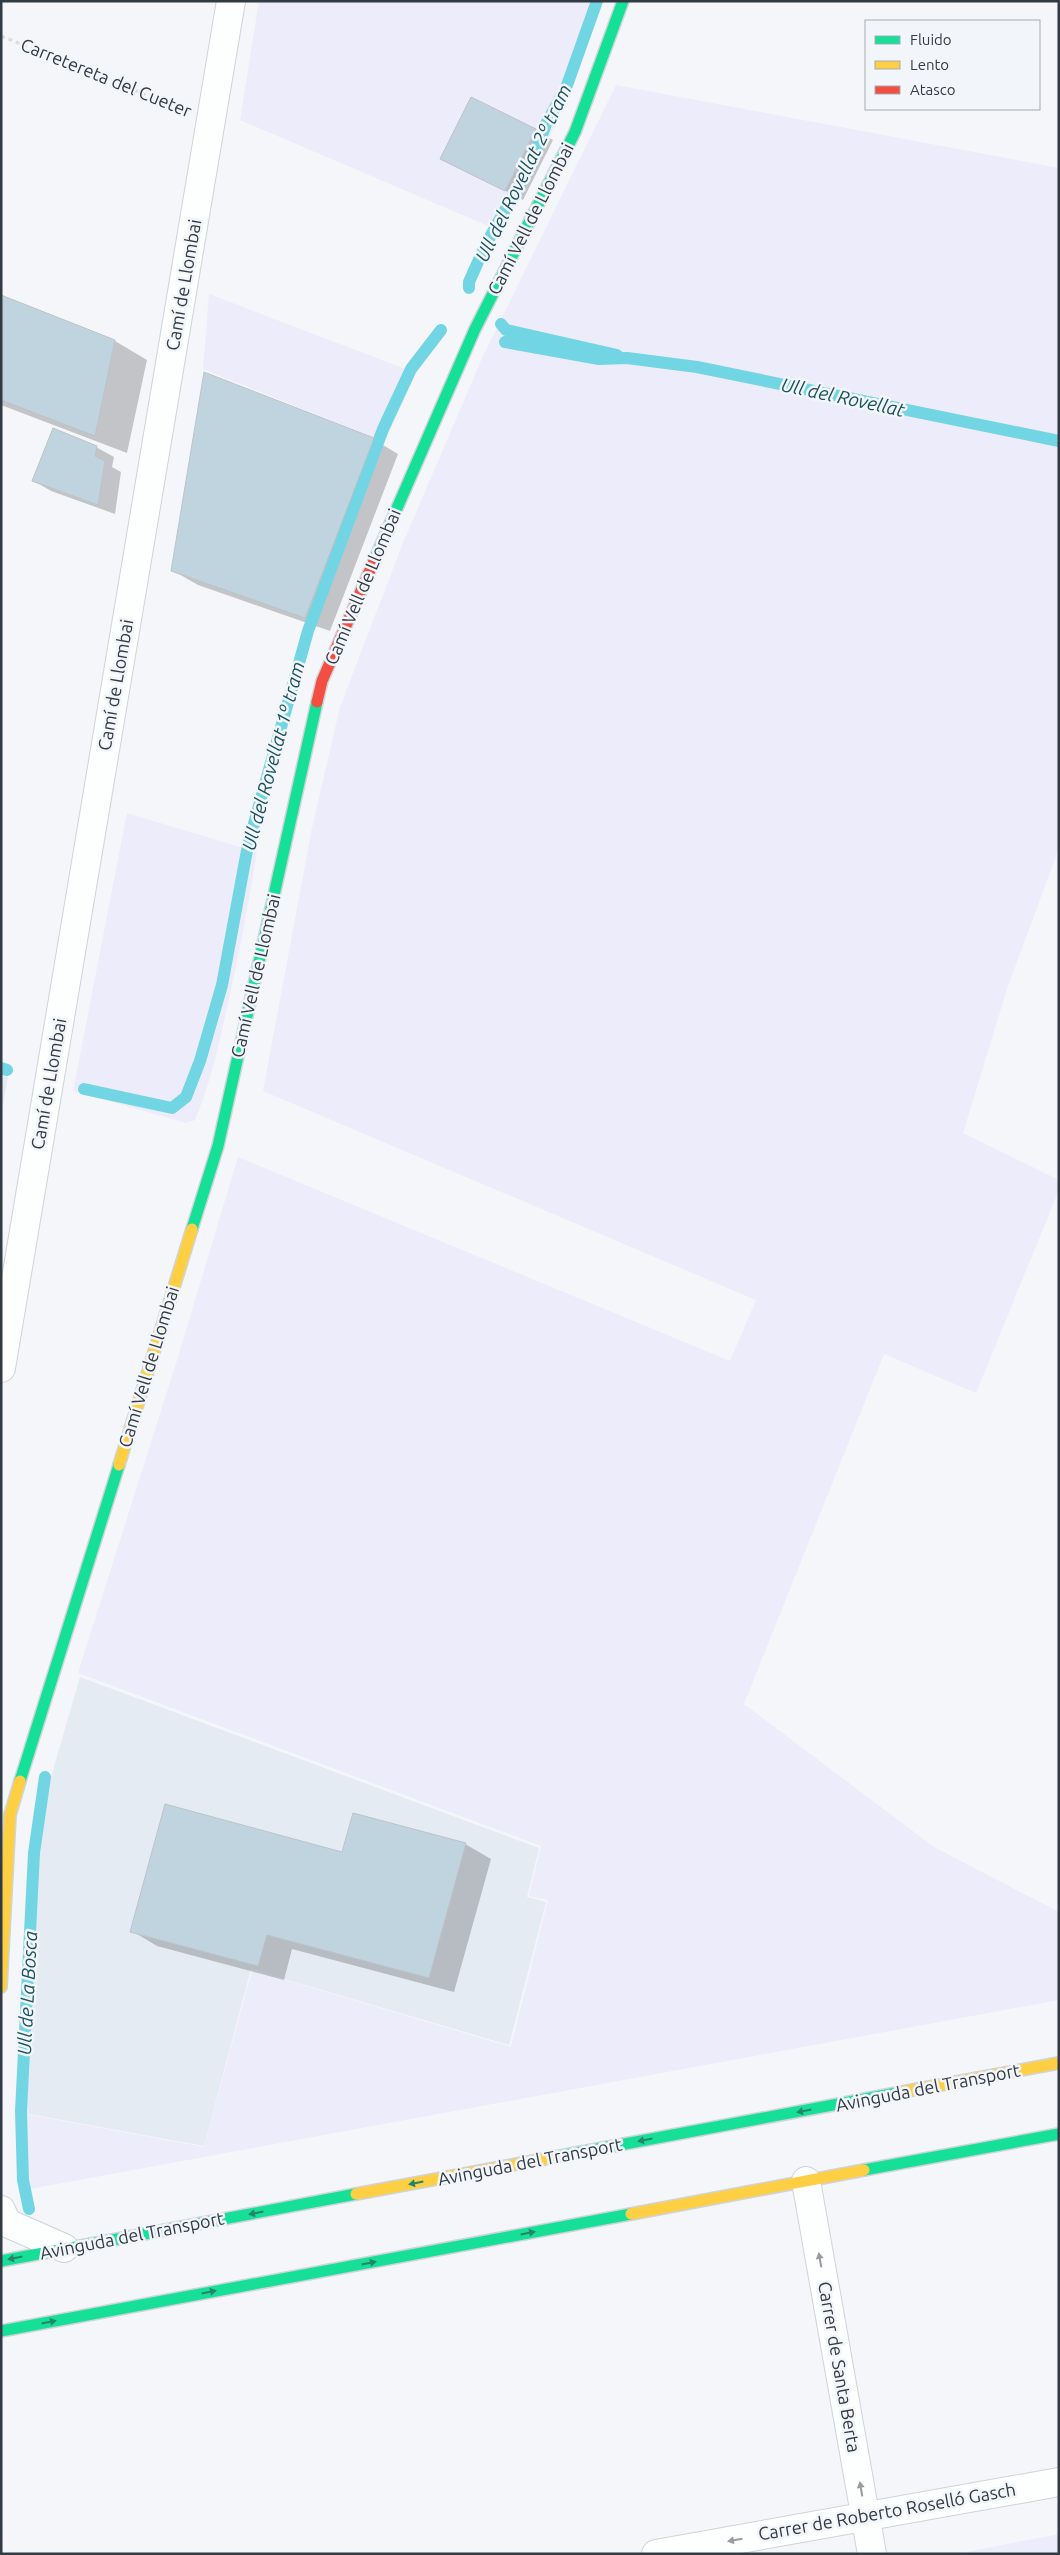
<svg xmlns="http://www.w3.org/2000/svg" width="1060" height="2555" font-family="Ubuntu,sans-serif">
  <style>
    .built { fill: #e4ebf3 }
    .green { fill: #edecfa }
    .shadow { fill: #0003 }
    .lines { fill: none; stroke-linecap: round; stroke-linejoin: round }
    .stream { stroke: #72d5e3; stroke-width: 12 }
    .building { fill: #bfd4df; stroke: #bdc3c7 }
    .street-casing { stroke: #ced4d9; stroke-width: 30 }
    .fast-casing { stroke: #ced4d9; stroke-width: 14 }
    .slow-casing { stroke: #ced4d9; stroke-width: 14 }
    .jam-casing { stroke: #ced4d9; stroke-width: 14 }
    .path { stroke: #dbdcdd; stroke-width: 3; stroke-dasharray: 4 4; stroke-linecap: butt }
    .street { stroke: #fdfefe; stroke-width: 28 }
    .fast { stroke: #16e098; stroke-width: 11 }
    .slow { stroke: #ffcf43; stroke-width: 11 }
    .jam { stroke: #f24e42; stroke-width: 11 }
    .oneway { fill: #258569 }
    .oneway2 { fill: #989ca0 }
    .labels { text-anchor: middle; stroke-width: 5; stroke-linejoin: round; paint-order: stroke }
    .street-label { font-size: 18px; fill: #323a43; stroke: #f2f6fb }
    .water-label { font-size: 19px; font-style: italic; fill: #1a535b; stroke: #f2f6fb }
  </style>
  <rect width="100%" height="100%" fill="#f4f6f9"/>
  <path class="built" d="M 1,1075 L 8,1077 L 1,1115 Z
    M 80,1677 L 539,1848 L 527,1897 L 546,1902 L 509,2045 L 251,1969 L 204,2146 L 24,2113 L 36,1853 L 42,1808 Z"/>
  <path class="green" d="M 259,1 L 602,1 L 556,122 L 534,172 L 500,231 L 240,120 Z
    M 616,85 L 1059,168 L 1059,848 L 1007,989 L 963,1133 L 1059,1180 L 1059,1190 L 976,1393 L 884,1354 L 744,1704 L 934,1847 L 1059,1912 L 1059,2000 L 24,2190 L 20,2113 L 204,2147 L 252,1970 L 511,2047 L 548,1900 L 529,1896 L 541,1846 L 78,1673 L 178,1357 L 238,1157 L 730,1361 L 756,1300 L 263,1091 L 312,828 L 340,707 L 403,543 L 483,356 Z
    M 209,294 L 416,373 L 385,442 L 203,369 Z
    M 127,813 L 257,852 C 248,907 238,962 225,1017 C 217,1052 209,1087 195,1120 L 186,1123 L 73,1091 Z
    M 1059,2534 L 1059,2554 L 956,2554 Z"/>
  <path class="shadow" d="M 536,130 L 553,140 L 523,200 L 441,158 Z
    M 1,296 L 115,341 L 147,360 L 127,453 L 1,405 Z
    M 373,439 L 398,454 L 330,631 L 198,585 L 172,570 Z
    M 96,447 L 114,457 L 112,467 L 121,472 L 115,514 L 51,491 L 34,481 Z
    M 465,1844 L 491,1859 L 454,1992 L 292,1949 L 284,1980 L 157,1946 L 132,1931 L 342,1854 Z"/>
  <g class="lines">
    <path class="stream" d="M 469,288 L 469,282 L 486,244 L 530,166 L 546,124 L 566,88 L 597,1
      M 501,324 L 506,330 L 617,355
      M 505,342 L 599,359 L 627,358 L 697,367 L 1059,441
      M 1,1068 L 7,1070
      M 84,1089 L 172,1108 L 186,1097 L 200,1061 L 222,985 L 248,845 L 308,631 L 383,429 L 411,369 L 441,330
      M 29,2209 L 23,2180 L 21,2111 L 34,1853 L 45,1777"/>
  </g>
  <path class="building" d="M 471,97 L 536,129 L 505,191 L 440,159 Z
    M 1,295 L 115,340 L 95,436 L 1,400 Z
    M 204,372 L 374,438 L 305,618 L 171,571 Z
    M 53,428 L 97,446 L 95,456 L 105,461 L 98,505 L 32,481 Z
    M 165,1804 L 342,1852 L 353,1813 L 466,1843 L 429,1978 L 267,1935 L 258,1966 L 130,1932 Z"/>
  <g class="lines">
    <g class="street-casing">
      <path id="street" d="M 1,1368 L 231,1
        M 806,2181 L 872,2554
        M 1,2210 L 7,2223 L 64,2248
        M 656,2554 L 1059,2482"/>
    </g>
    <g class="fast-casing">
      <path id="fast" d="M 374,561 L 475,329 L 575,132 L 623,1
        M 192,1229 L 218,1146 L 317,702
        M 20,1781 L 119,1465
        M 555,2157 L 897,2093
        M 864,2170 L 1059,2134
        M 1,2261 L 356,2194
        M 1,2331 L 631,2214"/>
    </g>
    <g class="slow-casing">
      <path id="slow" d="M 119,1465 L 192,1229
        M 1,1987 L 10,1815 L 20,1781
        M 897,2093 L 1059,2063
        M 356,2194 L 555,2157
        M 631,2214 L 864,2170"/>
    </g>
    <g class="jam-casing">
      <path id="jam" d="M 317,702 L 322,681 L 374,561"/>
    </g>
    <path class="path" d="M 1,36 L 179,108"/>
    <use href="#street" class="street"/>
    <use href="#fast" class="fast"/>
    <use href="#slow" class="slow"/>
    <use href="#jam" class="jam"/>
  </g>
  <defs><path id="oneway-solid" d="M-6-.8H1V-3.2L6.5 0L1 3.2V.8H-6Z" transform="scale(1.25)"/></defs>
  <g class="oneway">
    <use href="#oneway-solid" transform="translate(804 2111) rotate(169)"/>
    <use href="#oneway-solid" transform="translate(645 2140) rotate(169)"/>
    <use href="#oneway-solid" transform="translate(416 2183) rotate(169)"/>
    <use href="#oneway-solid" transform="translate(256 2213) rotate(169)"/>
    <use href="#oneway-solid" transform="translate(528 2233) rotate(-11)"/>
    <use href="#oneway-solid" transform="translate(15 2258) rotate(169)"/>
    <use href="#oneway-solid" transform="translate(369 2263) rotate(-11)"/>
    <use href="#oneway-solid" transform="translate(209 2292) rotate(-11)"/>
    <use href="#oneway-solid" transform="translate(49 2322) rotate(-11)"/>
  </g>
  <g class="oneway2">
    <use href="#oneway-solid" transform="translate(820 2260) rotate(-100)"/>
    <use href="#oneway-solid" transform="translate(861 2489) rotate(-100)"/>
    <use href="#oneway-solid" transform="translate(735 2540) rotate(170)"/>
  </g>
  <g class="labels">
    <g class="street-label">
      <text transform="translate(106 78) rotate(22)" y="6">Carretereta del Cueter</text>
      <text transform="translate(531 219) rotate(-63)" y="6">Camí Vell de Llombai</text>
      <text transform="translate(184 285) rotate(-80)" y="6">Camí de Llombai</text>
      <text transform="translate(363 587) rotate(-67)" y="6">Camí Vell de Llombai</text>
      <text transform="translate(116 685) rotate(-80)" y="6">Camí de Llombai</text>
      <text transform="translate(256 976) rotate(-77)" y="6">Camí Vell de Llombai</text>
      <text transform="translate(49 1084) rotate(-80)" y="6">Camí de Llombai</text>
      <text transform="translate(149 1367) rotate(-73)" y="6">Camí Vell de Llombai</text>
      <text transform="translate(928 2088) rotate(-11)" y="6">Avinguda del Transport</text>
      <text transform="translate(530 2162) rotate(-11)" y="6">Avinguda del Transport</text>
      <text transform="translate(132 2236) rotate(-11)" y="6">Avinguda del Transport</text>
      <text transform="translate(839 2367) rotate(80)" y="6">Carrer de Santa Berta</text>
      <text transform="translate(887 2512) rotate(-10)" y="6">Carrer de Roberto Roselló Gasch</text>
    </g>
    <g class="water-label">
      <text transform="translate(523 173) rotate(-64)" y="7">Ull del Rovellat 2º tram</text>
      <text transform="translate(843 397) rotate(12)" y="7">Ull del Rovellat</text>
      <text transform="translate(273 756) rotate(-75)" y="7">Ull del Rovellat 1º tram</text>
      <text transform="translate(27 1993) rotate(-87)" y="7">Ull de La Bosca</text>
    </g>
  </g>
  <rect width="1060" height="2555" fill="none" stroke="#323a43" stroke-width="5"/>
  <rect x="865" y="20" width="175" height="90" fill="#f2f6fb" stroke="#a5abb1"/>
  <rect x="875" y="36" width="25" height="8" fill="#16e098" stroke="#a5abb1"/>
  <text x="910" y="45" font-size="15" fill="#323a43">Fluido</text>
  <rect x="875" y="61" width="25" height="8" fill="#ffcf43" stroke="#a5abb1"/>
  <text x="910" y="70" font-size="15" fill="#323a43">Lento</text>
  <rect x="875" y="86" width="25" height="8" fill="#f24e42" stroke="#a5abb1"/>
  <text x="910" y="95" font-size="15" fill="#323a43">Atasco</text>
</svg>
